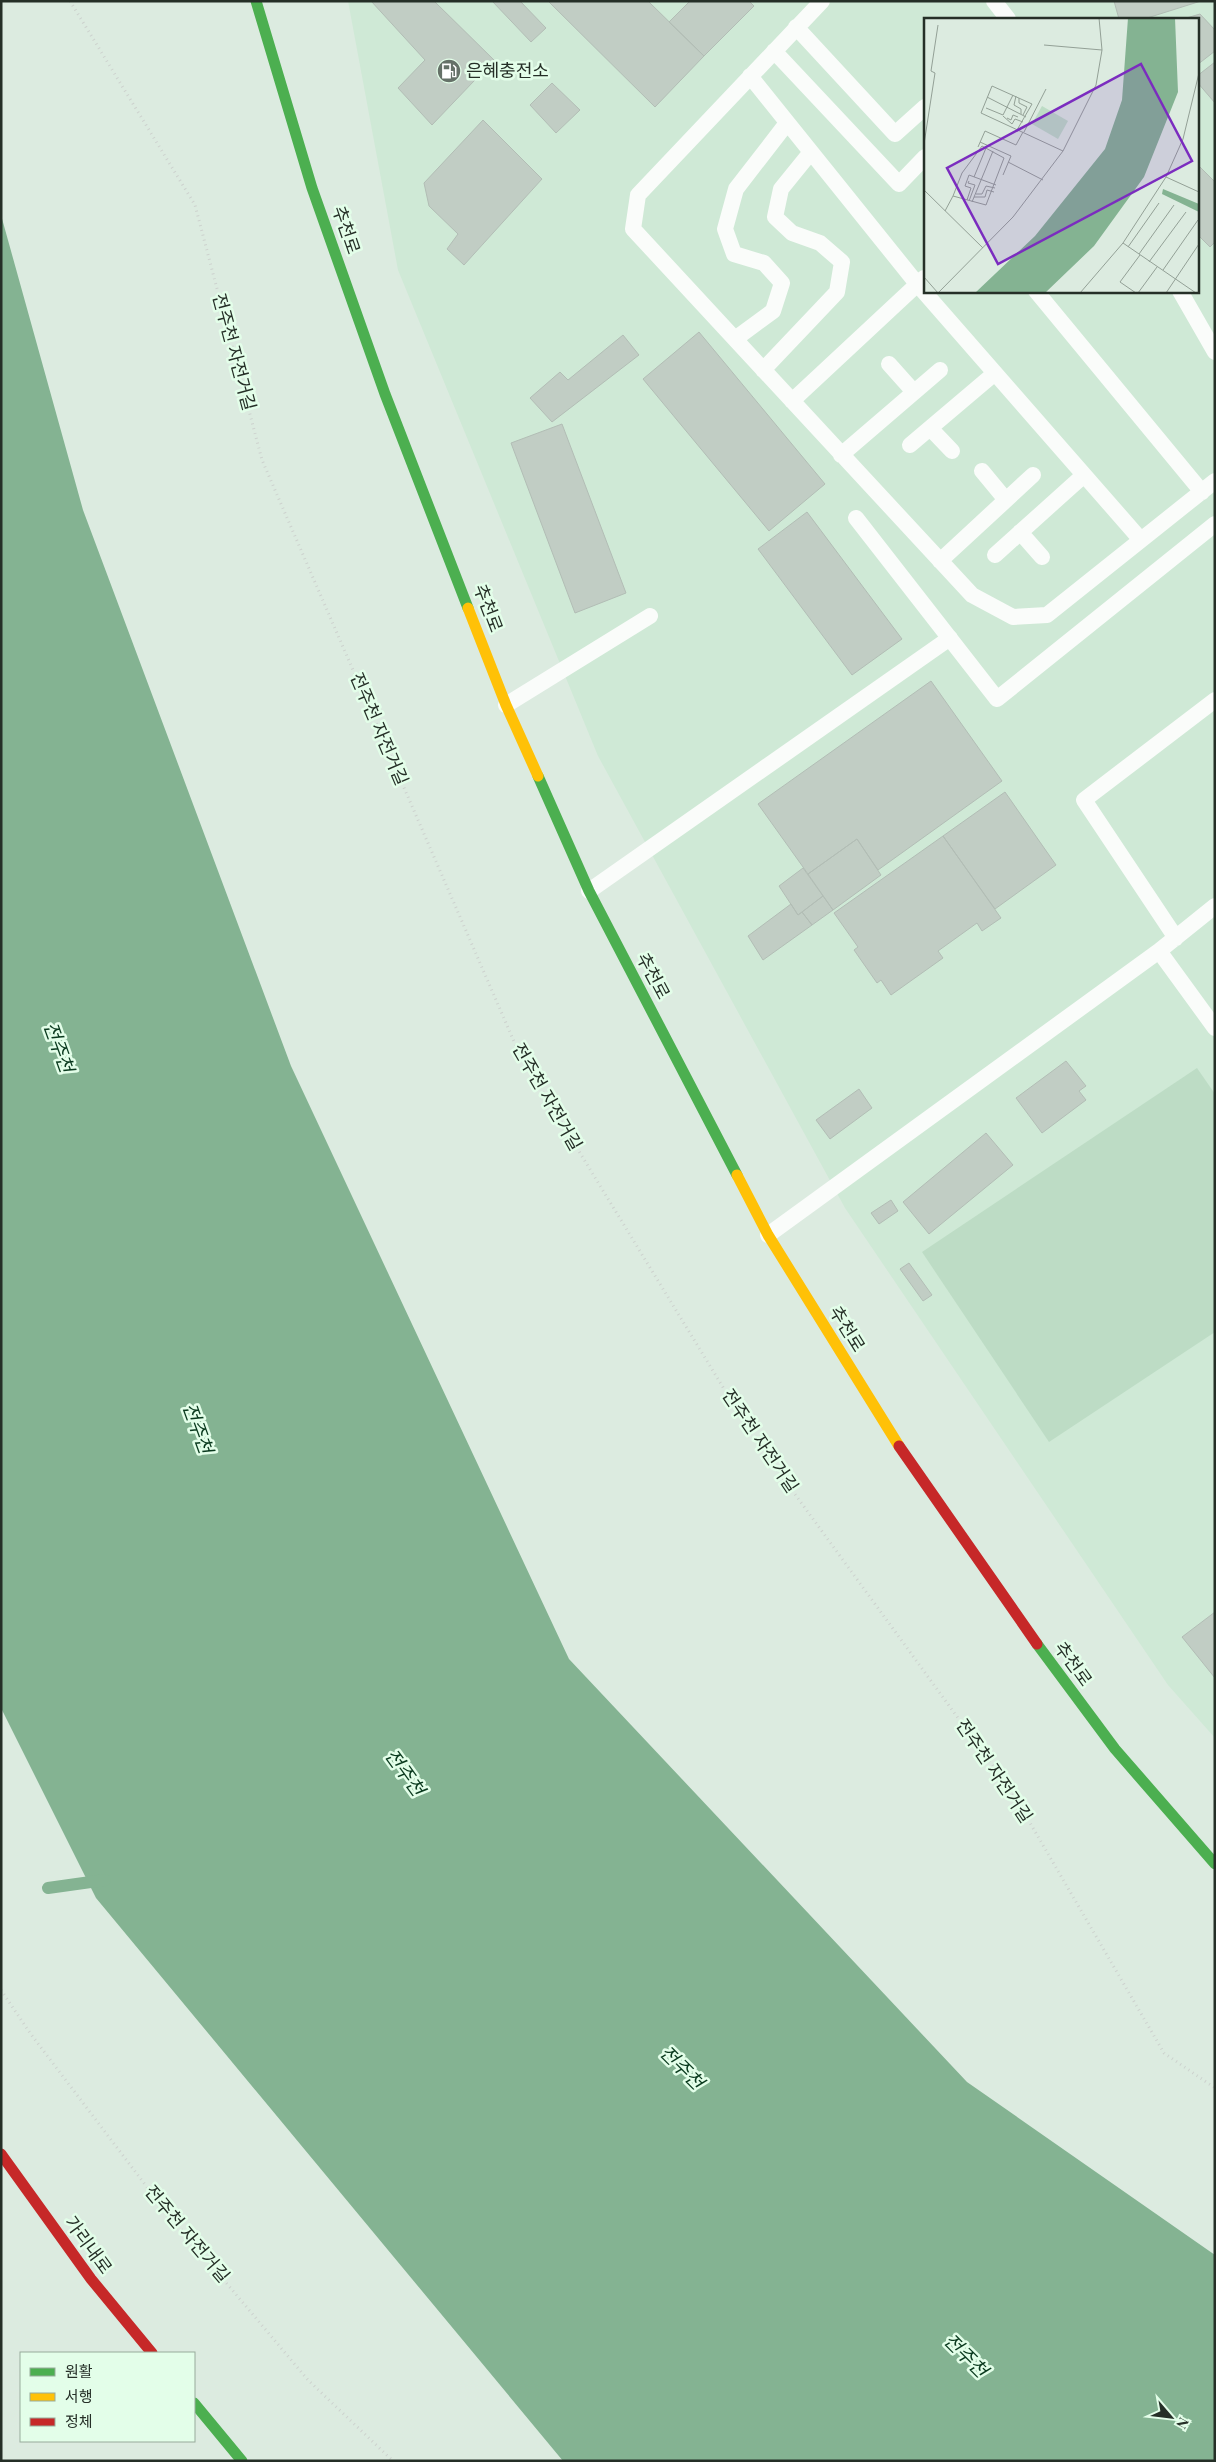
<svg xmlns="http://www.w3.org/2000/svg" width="1216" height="2462" font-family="'Playfair Display','Noto Sans KR',serif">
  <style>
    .built { fill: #cfe9d6; fill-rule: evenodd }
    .green { fill: #bddcc5 }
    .water { fill: #84b392 }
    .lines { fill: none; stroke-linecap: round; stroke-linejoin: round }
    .stream { stroke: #84b392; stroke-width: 12 }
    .building { fill: #c1cdc4; stroke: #b2bdb5 }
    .path { stroke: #cdd2ce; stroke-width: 3; stroke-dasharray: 1 4; stroke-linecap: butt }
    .lane { stroke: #fafcfa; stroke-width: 16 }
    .fast { stroke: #4caf50; stroke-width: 11 }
    .slow { stroke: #ffc107; stroke-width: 11 }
    .jam { stroke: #c62828; stroke-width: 11 }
    .labels { text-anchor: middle; stroke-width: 5; stroke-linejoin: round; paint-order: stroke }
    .poi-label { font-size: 18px; fill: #252f27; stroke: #e3fee9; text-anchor: start }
    .street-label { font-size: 18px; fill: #252f27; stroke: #e3fee9 }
    .water-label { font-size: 19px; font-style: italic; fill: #09391d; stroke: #e3fee9 }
    .inset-road { fill: none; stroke: #93a096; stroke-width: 1 }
    .view { fill: #7b2cbf; fill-opacity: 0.15; stroke: #7b2cbf; stroke-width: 2.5 }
    .inset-edge { fill: none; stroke: #252f27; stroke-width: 2.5 }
  </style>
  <rect width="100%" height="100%" fill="#dcebe0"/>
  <path class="built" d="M 348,1 L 1215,1 L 1215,1738 L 1168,1685 L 845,1208 L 598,756 L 398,270 ZM 925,19 L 1197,19 L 1197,291 L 925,291 Z"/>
  <path class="green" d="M 1197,1068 L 1215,1094 L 1215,1332 L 1049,1442 L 922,1252 Z"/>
  <path class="water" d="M 1,215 L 83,510 L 291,1066 L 569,1659 L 967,2082 L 1215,2255 L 1215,2461 L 563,2461 L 96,1898 L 1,1708 Z"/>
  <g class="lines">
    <path class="stream" d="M 48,1888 L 105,1880"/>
  </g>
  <path class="building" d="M 371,1 L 434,1 L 494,60 L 432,125 L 398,88 L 425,60 Z
    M 492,1 L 520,1 L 546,28 L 531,42 Z
    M 548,1 L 648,1 L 704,56 L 655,107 Z
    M 690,1 L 749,1 L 754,6 L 704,56 L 669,22 Z
    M 1114,1 L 1201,1 L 1144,19 L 1119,19 Z
    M 1200,14 L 1215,30 L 1215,51 L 1197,65 L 1197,19 L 1183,19 Z
    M 1215,62 L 1215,103 L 1197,82 L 1197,76 Z
    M 552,83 L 580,110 L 556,133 L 530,105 Z
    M 483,120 L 542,179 L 464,265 L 447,249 L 458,234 L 429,206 L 424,183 Z
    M 1197,164 L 1215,182 L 1215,242 L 1210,247 L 1197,234 Z
    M 699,332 L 825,484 L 769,531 L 643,379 Z
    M 623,335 L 639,355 L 552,422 L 530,398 L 560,372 L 568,380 Z
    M 562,424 L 626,593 L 575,613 L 511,443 Z
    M 807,512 L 902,639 L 852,675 L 758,549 Z
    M 931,681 L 1002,781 L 878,870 L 857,839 L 808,874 L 758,804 Z
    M 1005,792 L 1056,865 L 995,909 L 943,836 Z
    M 943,836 L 1001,918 L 982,931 L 977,923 L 938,951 L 943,958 L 891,995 L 881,980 L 877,983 L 854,950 L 858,947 L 834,913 Z
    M 857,839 L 881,875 L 833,910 L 808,874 Z
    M 803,868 L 823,896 L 798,915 L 779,886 Z
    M 823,896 L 833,910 L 812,925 L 802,912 Z
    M 791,904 L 798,915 L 802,912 L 812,925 L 763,960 L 748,936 Z
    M 1066,1061 L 1086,1086 L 1079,1091 L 1086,1100 L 1042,1133 L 1016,1098 Z
    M 859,1089 L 872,1108 L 830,1139 L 816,1120 Z
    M 986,1133 L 1013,1165 L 929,1234 L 903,1202 Z
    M 891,1200 L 898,1211 L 879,1224 L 871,1213 Z
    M 909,1263 L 932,1295 L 923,1301 L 900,1269 Z
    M 1215,1612 L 1215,1678 L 1182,1637 Z"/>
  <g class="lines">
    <path class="path" d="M 70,1 L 195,205 L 262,460 L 519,1053 L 754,1438 L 1012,1792 L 1164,2053 L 1215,2088
      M 1,1990 L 30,2033 L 159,2203 L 308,2380 L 393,2461"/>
    <path class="lane" d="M 822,1 L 638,195 L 633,229 L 972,595 L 1013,617 L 1047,615 L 1215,481
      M 994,1 L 1008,19
      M 796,27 L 895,134 L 925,107
      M 774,51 L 899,184 L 925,157
      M 750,76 L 918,285 L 1141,540
      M 1036,291 L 1202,492
      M 1180,291 L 1215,352
      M 735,339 L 773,311 L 782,283 L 764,263 L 734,254 L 725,229 L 736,189 L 787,123
      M 889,364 L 914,392
      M 763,370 L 837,292 L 842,262 L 820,243 L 792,233 L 775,217 L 781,189 L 811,152
      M 792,401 L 924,278
      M 930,428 L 952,451
      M 910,445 L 995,373
      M 841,455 L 940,370
      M 982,471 L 1006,500
      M 856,518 L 997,699 L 1215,524
      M 1020,532 L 1042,557
      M 995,555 L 1084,475
      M 940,561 L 1033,475
      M 506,705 L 650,616
      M 589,891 L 950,638
      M 1176,938 L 1084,800 L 1215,700
      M 1159,951 L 1215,1028
      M 768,1235 L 1159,951 L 1215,906"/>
    <path class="fast" d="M 256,1 L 312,188 L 385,394 L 468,608
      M 538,776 L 589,891 L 737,1175
      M 1037,1644 L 1115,1749 L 1215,1864
      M 194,2403 L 242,2461"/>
    <path class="slow" d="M 468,608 L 506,705 L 538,776
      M 737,1175 L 768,1235 L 899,1446"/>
    <path class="jam" d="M 899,1446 L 1037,1644
      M 1,2154 L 91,2279 L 152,2353"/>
  </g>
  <defs>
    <g id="fuel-disc" transform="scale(1.25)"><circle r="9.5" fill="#657168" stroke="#e3fee9"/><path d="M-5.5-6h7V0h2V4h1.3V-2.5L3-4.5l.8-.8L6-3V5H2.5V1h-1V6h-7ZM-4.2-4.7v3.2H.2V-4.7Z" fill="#fff"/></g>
  </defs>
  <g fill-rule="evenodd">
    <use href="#fuel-disc" x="449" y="71"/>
  </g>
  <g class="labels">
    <g class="poi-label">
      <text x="466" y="77">은혜충전소</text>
    </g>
    <g class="street-label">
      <text transform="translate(346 230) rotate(71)" y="6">추천로</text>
      <text transform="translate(234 352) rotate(75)" y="6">전주천 자전거길</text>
      <text transform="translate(488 608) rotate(69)" y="6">추천로</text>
      <text transform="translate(379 729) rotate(67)" y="6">전주천 자전거길</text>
      <text transform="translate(653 976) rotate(62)" y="6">추천로</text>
      <text transform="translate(547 1097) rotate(60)" y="6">전주천 자전거길</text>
      <text transform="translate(847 1329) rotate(58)" y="6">추천로</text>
      <text transform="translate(760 1441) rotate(56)" y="6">전주천 자전거길</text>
      <text transform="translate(1073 1664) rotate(54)" y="6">추천로</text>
      <text transform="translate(994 1771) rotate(56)" y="6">전주천 자전거길</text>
      <text transform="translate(187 2234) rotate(50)" y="6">전주천 자전거길</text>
      <text transform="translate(88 2245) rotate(54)" y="6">가리내로</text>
    </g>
    <g class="water-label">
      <text transform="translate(59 1047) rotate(70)" y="7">전주천</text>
      <text transform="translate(198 1428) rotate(70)" y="7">전주천</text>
      <text transform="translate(405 1772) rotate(54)" y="7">전주천</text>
      <text transform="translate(682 2067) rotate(45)" y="7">전주천</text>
      <text transform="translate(966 2355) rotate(45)" y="7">전주천</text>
    </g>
  </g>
  <g transform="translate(924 18)">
    <rect width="275" height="275" fill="#dcebe0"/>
    <path d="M 118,88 L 144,103 L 134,121 L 108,106 Z" fill="#bddcc5"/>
    <path d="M 204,0 L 251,0 L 254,74 L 220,159 L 170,228 L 121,275 L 51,275 L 111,218 L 181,131 L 198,82 ZM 239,171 L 275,186 L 275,194 L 238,176 Z" fill="#84b392"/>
    <path class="inset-road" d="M 120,27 L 178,32M 92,78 L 90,87 L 97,91 L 97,96M 63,79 L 102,99M 95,80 L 95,85 L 103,89 L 99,97M 62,90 L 79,97 L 89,77M 79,98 L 88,106 L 91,101 L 99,104M 83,100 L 87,102 L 89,97 L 94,99M 93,112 L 108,86 L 68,68 L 57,95 L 139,133M 100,114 L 122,71M 56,124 L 87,138 L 79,157M 0,126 L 11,55 L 7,53 L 14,7M 58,128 L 80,140 L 62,187 L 29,178 L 38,155 ZM 54,129 L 61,113 L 92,127 L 99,114M 84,144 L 119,162M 50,159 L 62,130M 242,159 L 275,174M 0,172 L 59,230M 52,176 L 58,176 L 62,168 L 71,170M 50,179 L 61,179 L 63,172 L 70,174M 43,182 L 47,170 L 41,168 L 45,157 L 72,167M 45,183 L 51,167 L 44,165 L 45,163M 48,184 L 69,133M 21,193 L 29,178M 199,225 L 272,275M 204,229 L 235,185M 215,236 L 250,187M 225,244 L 262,194M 239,252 L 274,202M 0,259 L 14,275M 14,275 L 89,199 L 139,133 L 172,67 L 178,32 L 175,0M 156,275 L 199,225 L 242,159 L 259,121 L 275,55M 212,275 L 196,264 L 216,237M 214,275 L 233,249M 242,275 L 275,226"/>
    <path class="view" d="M 217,46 L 268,143 L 74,246 L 23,150 Z"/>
    <rect width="275" height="275" class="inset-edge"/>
  </g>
  <rect width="1216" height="2462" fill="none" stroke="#252f27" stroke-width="5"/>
  <rect x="20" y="2352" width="175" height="90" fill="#e3fee9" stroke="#97ab9b"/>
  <rect x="30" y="2368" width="25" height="8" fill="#4caf50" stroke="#97ab9b"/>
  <text x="65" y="2377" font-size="15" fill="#252f27">원활</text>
  <rect x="30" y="2393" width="25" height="8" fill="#ffc107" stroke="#97ab9b"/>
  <text x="65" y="2402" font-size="15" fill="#252f27">서행</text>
  <rect x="30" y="2418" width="25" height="8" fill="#c62828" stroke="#97ab9b"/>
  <text x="65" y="2427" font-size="15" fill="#252f27">정체</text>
  <g transform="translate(1171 2417) rotate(118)" stroke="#e3fee9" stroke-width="4" paint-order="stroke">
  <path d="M0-4L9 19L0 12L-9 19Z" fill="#252f27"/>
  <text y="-8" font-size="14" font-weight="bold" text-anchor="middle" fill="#252f27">N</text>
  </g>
</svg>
